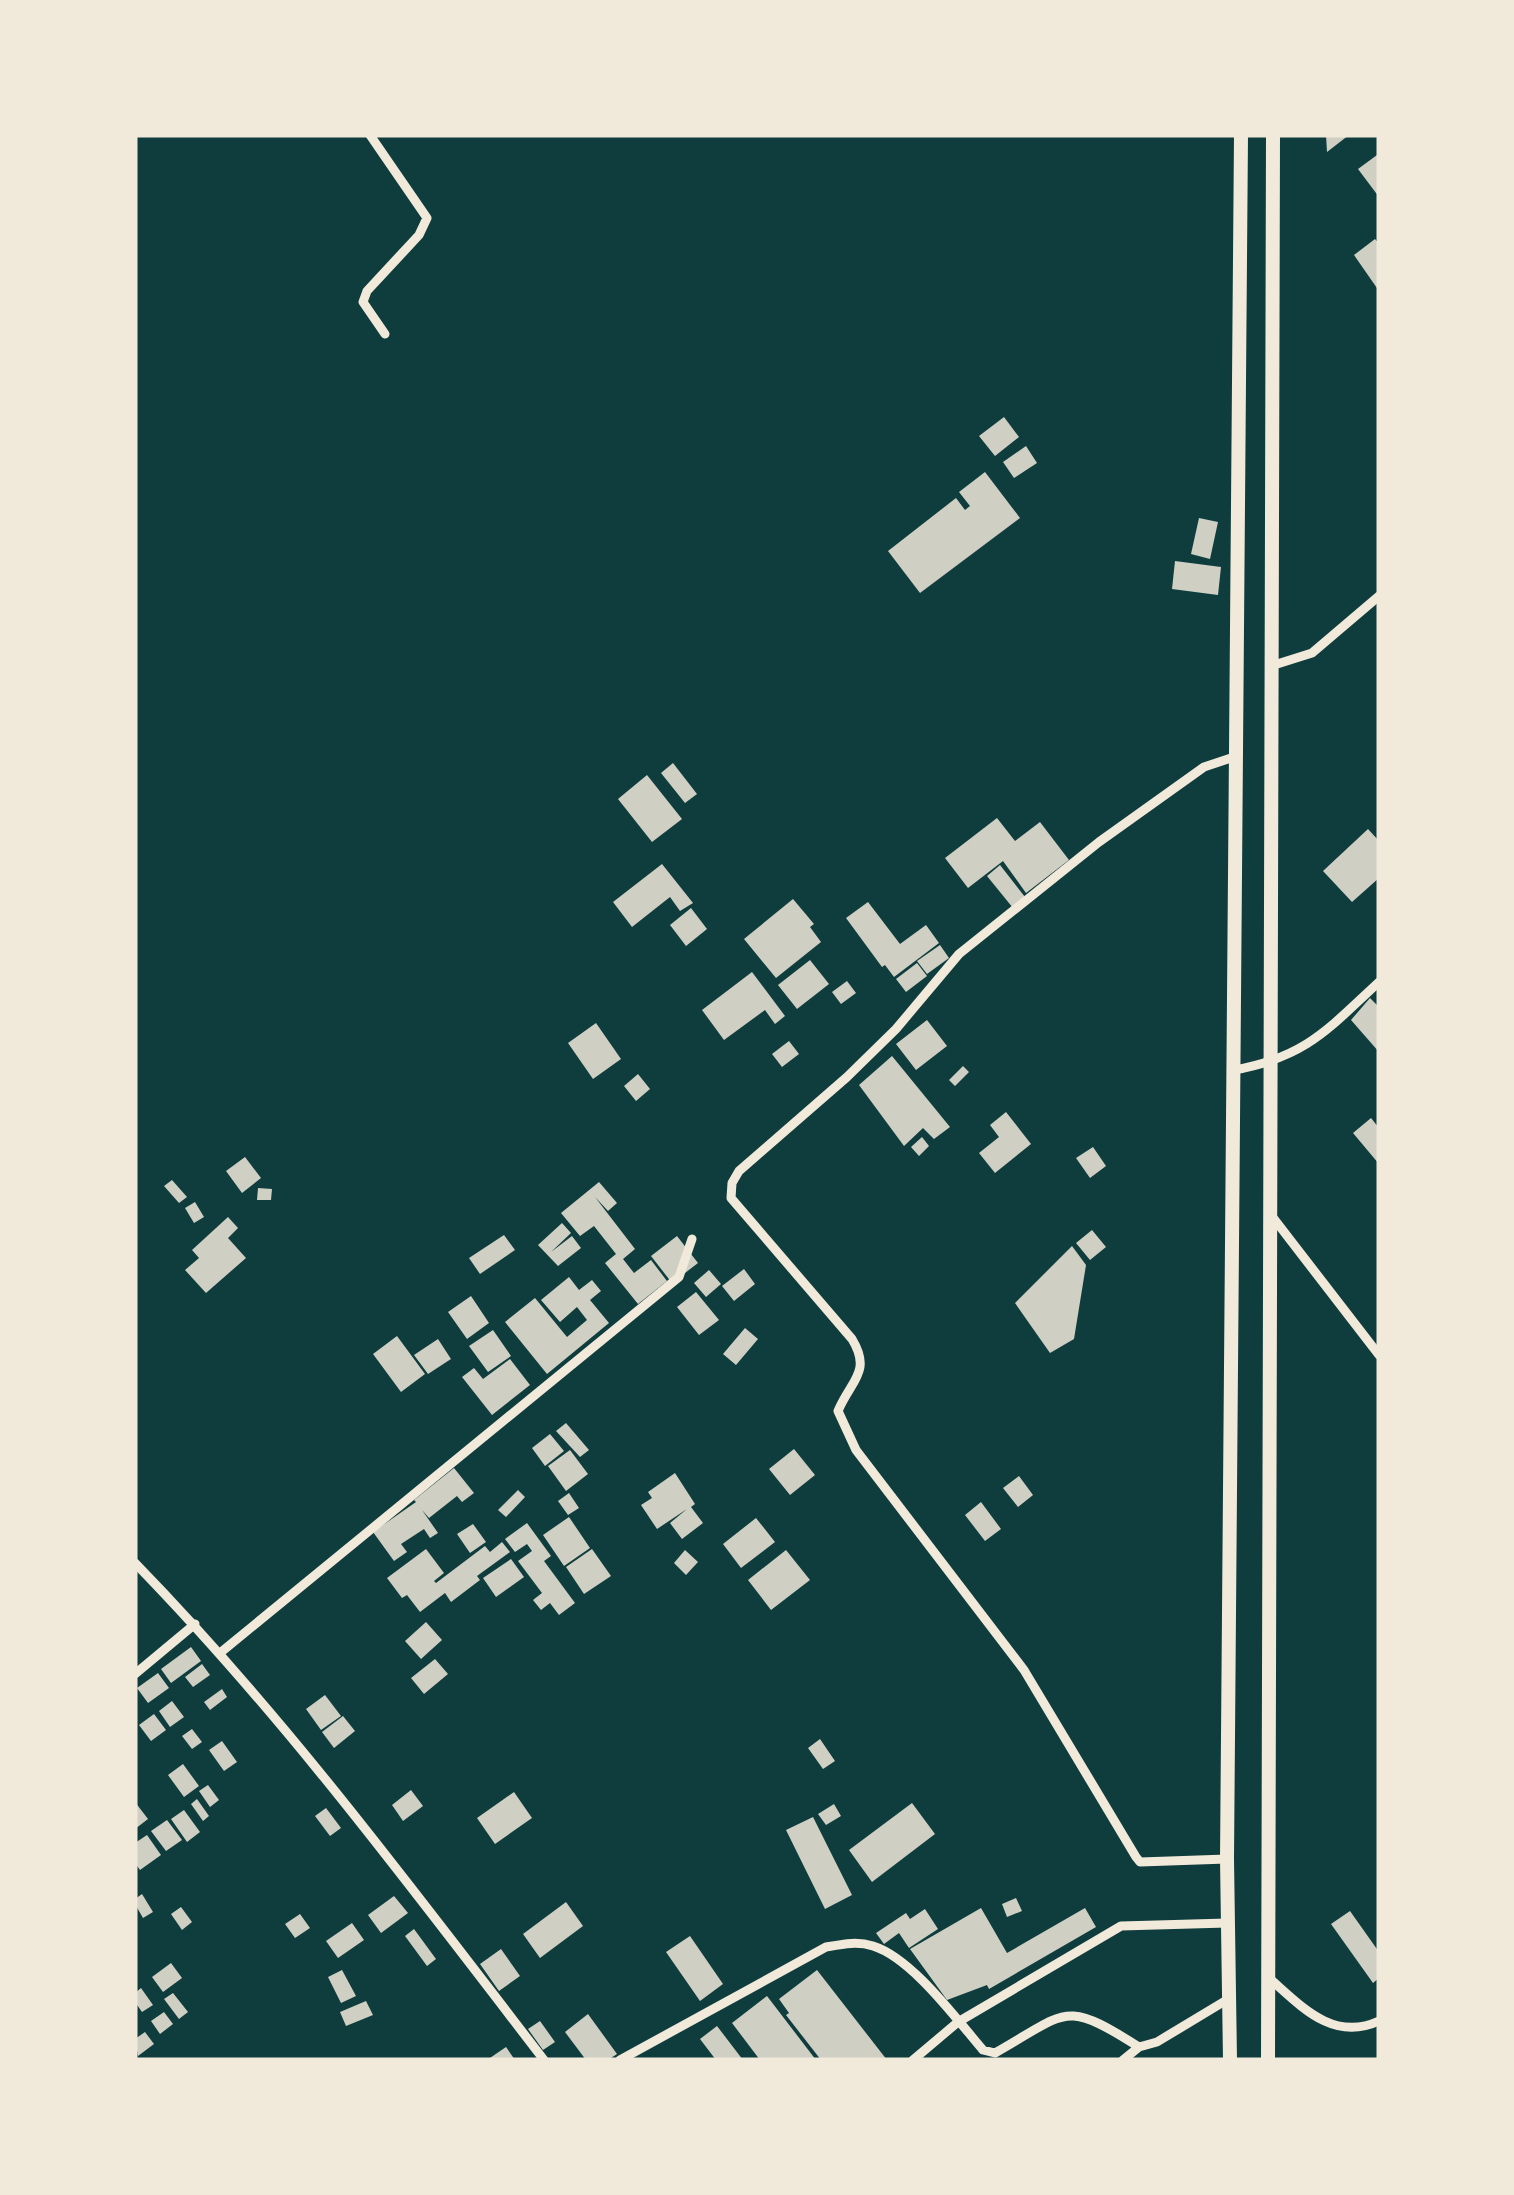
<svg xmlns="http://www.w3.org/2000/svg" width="1514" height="2195" font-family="Ubuntu,sans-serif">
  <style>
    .building { fill: #cfcfc3 }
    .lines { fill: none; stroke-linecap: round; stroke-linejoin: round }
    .minor { stroke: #f1e9da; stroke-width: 9 }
    .trunk { stroke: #f1e9da; stroke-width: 14 }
  </style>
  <rect width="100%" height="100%" fill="#0f3d3e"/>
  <path class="building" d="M 1326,135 L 1349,135 L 1327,152 Z
    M 1377,155 L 1379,158 L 1379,197 L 1358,169 Z
    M 1375,239 L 1379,244 L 1379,291 L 1354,255 Z
    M 1004,417 L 1019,437 L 995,456 L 979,436 Z
    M 1026,446 L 1037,463 L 1014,478 L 1003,462 Z
    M 985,472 L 1020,518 L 920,593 L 888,551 L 956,498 L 965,510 L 970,506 L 959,492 Z
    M 1199,518 L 1218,522 L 1210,559 L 1191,554 Z
    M 1175,561 L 1221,567 L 1218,595 L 1172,589 Z
    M 673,763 L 697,794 L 685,803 L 661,773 Z
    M 647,775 L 682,819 L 652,842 L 618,799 Z
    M 997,818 L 1015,841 L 1040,822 L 1069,860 L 1026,893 L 1003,861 L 968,888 L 945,858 Z
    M 1368,829 L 1379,841 L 1379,878 L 1352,902 L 1323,871 Z
    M 662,864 L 693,903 L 680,911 L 670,897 L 632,927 L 613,902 Z
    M 1000,865 L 1025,897 L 1013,908 L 987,876 Z
    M 793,899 L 814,924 L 810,927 L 821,942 L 776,978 L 744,939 Z
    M 868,902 L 900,944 L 926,925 L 939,943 L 894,977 L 885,965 L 882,967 L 846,918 Z
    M 691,908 L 707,929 L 686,946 L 670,925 Z
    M 940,945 L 949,958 L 927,974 L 917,961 Z
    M 810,960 L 829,984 L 797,1009 L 778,985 Z
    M 917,963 L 927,976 L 906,992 L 896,979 Z
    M 752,972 L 785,1016 L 775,1024 L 765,1010 L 724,1040 L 702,1010 Z
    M 847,981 L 856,993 L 841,1004 L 832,992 Z
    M 1370,998 L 1379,1007 L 1379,1052 L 1351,1020 Z
    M 927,1020 L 947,1046 L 916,1070 L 896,1044 Z
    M 596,1023 L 621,1059 L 593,1079 L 568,1043 Z
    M 789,1041 L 799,1054 L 782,1067 L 772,1054 Z
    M 892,1056 L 950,1127 L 934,1139 L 923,1128 L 904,1146 L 859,1085 Z
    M 963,1066 L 969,1072 L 955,1086 L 949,1080 Z
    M 638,1074 L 650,1089 L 636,1101 L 624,1086 Z
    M 1006,1112 L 1031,1144 L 995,1173 L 979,1153 L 999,1137 L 990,1125 Z
    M 1371,1118 L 1379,1128 L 1379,1164 L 1353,1133 Z
    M 922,1137 L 929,1146 L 919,1156 L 911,1147 Z
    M 1093,1147 L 1106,1166 L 1090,1178 L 1076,1158 Z
    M 245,1157 L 261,1178 L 242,1193 L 226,1171 Z
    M 172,1180 L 187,1197 L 179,1203 L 164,1186 Z
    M 599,1182 L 617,1203 L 608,1211 L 595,1197 L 635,1249 L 623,1259 L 634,1273 L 651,1260 L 667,1281 L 638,1304 L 605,1263 L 616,1254 L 594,1226 L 580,1236 L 561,1213 Z
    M 258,1188 L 272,1189 L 271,1200 L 257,1200 Z
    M 195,1202 L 204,1217 L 194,1223 L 185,1208 Z
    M 228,1217 L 238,1228 L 228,1238 L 246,1258 L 206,1293 L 185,1270 L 199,1258 L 192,1250 Z
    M 562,1223 L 571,1233 L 551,1252 L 572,1236 L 581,1248 L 558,1266 L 538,1245 Z
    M 1092,1230 L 1106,1247 L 1090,1260 L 1076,1243 Z
    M 504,1235 L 515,1250 L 480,1274 L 469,1258 Z
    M 677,1236 L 698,1263 L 672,1283 L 651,1256 Z
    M 1072,1246 L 1086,1265 L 1074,1339 L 1050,1353 L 1015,1303 Z
    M 744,1269 L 755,1284 L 734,1301 L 722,1286 Z
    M 709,1270 L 721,1284 L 706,1297 L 694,1283 Z
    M 569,1277 L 579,1290 L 592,1280 L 601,1291 L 590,1300 L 609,1323 L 547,1374 L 505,1322 L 535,1298 L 567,1337 L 587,1320 L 577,1307 L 560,1322 L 541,1300 Z
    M 696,1292 L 719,1320 L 699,1335 L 677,1307 Z
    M 471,1296 L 489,1323 L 467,1339 L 448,1312 Z
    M 745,1328 L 758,1339 L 736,1365 L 723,1354 Z
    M 493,1330 L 511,1356 L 488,1372 L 469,1346 Z
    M 397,1336 L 425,1374 L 401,1392 L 373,1354 Z
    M 438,1339 L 451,1359 L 428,1374 L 414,1355 Z
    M 510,1359 L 530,1385 L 492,1415 L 462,1377 L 474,1368 L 483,1379 Z
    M 566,1423 L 589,1450 L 580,1457 L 556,1431 Z
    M 550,1434 L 564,1451 L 545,1466 L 532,1448 Z
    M 794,1449 L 815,1475 L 790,1495 L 769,1469 Z
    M 570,1450 L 588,1474 L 566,1491 L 548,1466 Z
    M 454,1468 L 474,1493 L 462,1502 L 457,1496 L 429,1518 L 422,1510 L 438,1533 L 430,1538 L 424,1529 L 401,1544 L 407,1552 L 394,1561 L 373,1532 L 416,1502 L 414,1500 Z
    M 675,1473 L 695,1504 L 691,1507 L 703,1523 L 682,1539 L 670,1523 L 687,1509 L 657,1529 L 641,1505 L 652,1498 L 648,1492 Z
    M 1019,1476 L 1033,1495 L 1018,1507 L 1003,1488 Z
    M 518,1490 L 525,1497 L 506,1517 L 498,1510 Z
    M 569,1493 L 579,1508 L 568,1515 L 558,1501 Z
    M 981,1502 L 1001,1529 L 985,1541 L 965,1515 Z
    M 569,1517 L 590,1548 L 564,1566 L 543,1535 Z
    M 756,1518 L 775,1542 L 741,1568 L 723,1544 Z
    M 527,1523 L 551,1556 L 544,1561 L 575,1603 L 559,1615 L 550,1603 L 541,1610 L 533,1600 L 542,1593 L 518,1561 L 532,1551 L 527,1544 L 515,1552 L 505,1539 Z
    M 473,1524 L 486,1542 L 470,1553 L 457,1534 Z
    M 502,1542 L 510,1552 L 477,1576 L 480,1580 L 451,1602 L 445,1593 L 420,1612 L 407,1595 L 402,1598 L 387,1578 L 426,1549 L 444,1573 L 434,1581 L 436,1583 L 485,1546 L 490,1552 Z
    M 592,1549 L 611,1576 L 584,1594 L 566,1567 Z
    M 685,1550 L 698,1562 L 686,1575 L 674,1563 Z
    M 786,1550 L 810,1580 L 771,1610 L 748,1580 Z
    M 511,1559 L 524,1577 L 496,1597 L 483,1578 Z
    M 426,1622 L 442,1640 L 421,1659 L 405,1641 Z
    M 191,1647 L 201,1661 L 171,1683 L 161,1669 Z
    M 435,1659 L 448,1674 L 424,1694 L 411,1678 Z
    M 202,1664 L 210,1675 L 193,1687 L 185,1677 Z
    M 158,1673 L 169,1688 L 148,1703 L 137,1688 Z
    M 222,1689 L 227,1697 L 210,1710 L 204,1702 Z
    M 325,1695 L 341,1716 L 321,1730 L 306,1709 Z
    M 172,1701 L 184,1717 L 170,1727 L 159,1711 Z
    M 154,1714 L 166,1730 L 151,1741 L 139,1725 Z
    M 343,1716 L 355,1731 L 334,1748 L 322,1732 Z
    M 192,1729 L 202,1742 L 192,1749 L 182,1736 Z
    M 820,1739 L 835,1761 L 823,1769 L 808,1748 Z
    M 222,1741 L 237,1762 L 224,1771 L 209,1750 Z
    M 183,1764 L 199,1786 L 184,1797 L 168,1775 Z
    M 208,1785 L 219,1800 L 210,1807 L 199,1791 Z
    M 411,1790 L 423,1806 L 403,1821 L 392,1805 Z
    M 514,1792 L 532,1818 L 495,1844 L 477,1818 Z
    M 197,1799 L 209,1816 L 203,1821 L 191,1804 Z
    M 135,1802 L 148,1819 L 135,1829 Z
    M 912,1803 L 935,1834 L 872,1882 L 849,1850 Z
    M 834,1804 L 841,1816 L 826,1825 L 818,1814 Z
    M 326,1808 L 341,1828 L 330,1836 L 315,1816 Z
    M 184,1810 L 200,1832 L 187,1842 L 171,1819 Z
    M 813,1817 L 852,1895 L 825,1909 L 786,1830 Z
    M 167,1820 L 182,1840 L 166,1851 L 151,1831 Z
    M 147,1835 L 161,1855 L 140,1870 L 135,1863 L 135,1843 Z
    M 142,1894 L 153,1912 L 143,1918 L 135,1904 L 135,1899 Z
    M 394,1896 L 408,1913 L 381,1933 L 368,1915 Z
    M 1016,1898 L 1022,1911 L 1007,1917 L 1002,1904 Z
    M 566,1902 L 583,1926 L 540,1958 L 523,1934 Z
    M 181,1907 L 192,1922 L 182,1930 L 171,1914 Z
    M 981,1908 L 1007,1953 L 1085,1908 L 1096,1927 L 989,1989 L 987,1985 L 947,2000 L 910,1949 Z
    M 925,1909 L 938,1929 L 909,1948 L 899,1933 L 884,1944 L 876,1933 L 906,1913 L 910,1919 Z
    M 1350,1911 L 1379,1952 L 1379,1978 L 1373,1983 L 1331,1924 Z
    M 300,1914 L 310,1928 L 295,1938 L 285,1924 Z
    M 352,1923 L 364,1940 L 338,1958 L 326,1941 Z
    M 414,1929 L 436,1959 L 427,1966 L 405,1936 Z
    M 690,1936 L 723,1984 L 700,2001 L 666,1952 Z
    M 501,1949 L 520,1976 L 499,1991 L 480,1964 Z
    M 171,1963 L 182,1978 L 163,1992 L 152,1977 Z
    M 342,1970 L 356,1996 L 341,2003 L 328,1977 Z
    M 817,1970 L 887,2060 L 821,2060 L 786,2015 L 789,2013 L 779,1999 Z
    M 141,1988 L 153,2005 L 142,2012 L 135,2002 L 135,1993 Z
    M 173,1993 L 188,2012 L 179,2019 L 164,1999 Z
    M 767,1996 L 816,2060 L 760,2060 L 732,2023 Z
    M 366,2001 L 373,2015 L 346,2026 L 340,2012 Z
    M 164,2012 L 173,2024 L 160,2034 L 151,2021 Z
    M 588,2014 L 617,2054 L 608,2060 L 586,2060 L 565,2032 Z
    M 540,2021 L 555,2042 L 543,2050 L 528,2029 Z
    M 717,2026 L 743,2060 L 716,2060 L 700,2039 Z
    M 145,2032 L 154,2044 L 138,2056 L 135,2039 Z
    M 506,2047 L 515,2060 L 487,2060 Z"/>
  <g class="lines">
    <path class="minor" d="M 370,135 L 427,218 L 419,235 L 367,291 L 363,302 L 385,334
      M 1274,665 L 1312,653 L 1379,596
      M 1234,1070 C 1306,1057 1328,1029 1379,982
      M 1271,1215 L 1379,1355
      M 135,1563 C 285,1717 413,1890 544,2060
      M 220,1653 L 679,1277 L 692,1239
      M 135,1674 L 195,1624
      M 1227,1859 L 1140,1862 L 1136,1857 L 1024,1670 L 856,1450 L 838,1411 C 851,1380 872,1372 852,1339 L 731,1198 L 732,1183 L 739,1171 L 847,1077 L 896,1029 L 959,954 L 1099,842 L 1204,767 L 1234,757
      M 1269,1978 C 1302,2007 1333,2042 1379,2021
      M 620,2060 L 826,1947 C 843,1944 857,1941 873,1946 C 912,1958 957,2020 983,2050 L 995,2053 C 1069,2011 1063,1999 1139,2047 L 1157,2042 L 1230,1998
      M 913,2060 L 958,2022 L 1121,1926 L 1227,1923
      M 1123,2060 L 1139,2047"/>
    <path class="trunk" d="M 1230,2060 L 1227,1859 L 1241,135
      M 1268,2060 L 1273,135"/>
  </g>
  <rect width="1514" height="2195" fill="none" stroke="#f1e9da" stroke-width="275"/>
</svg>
